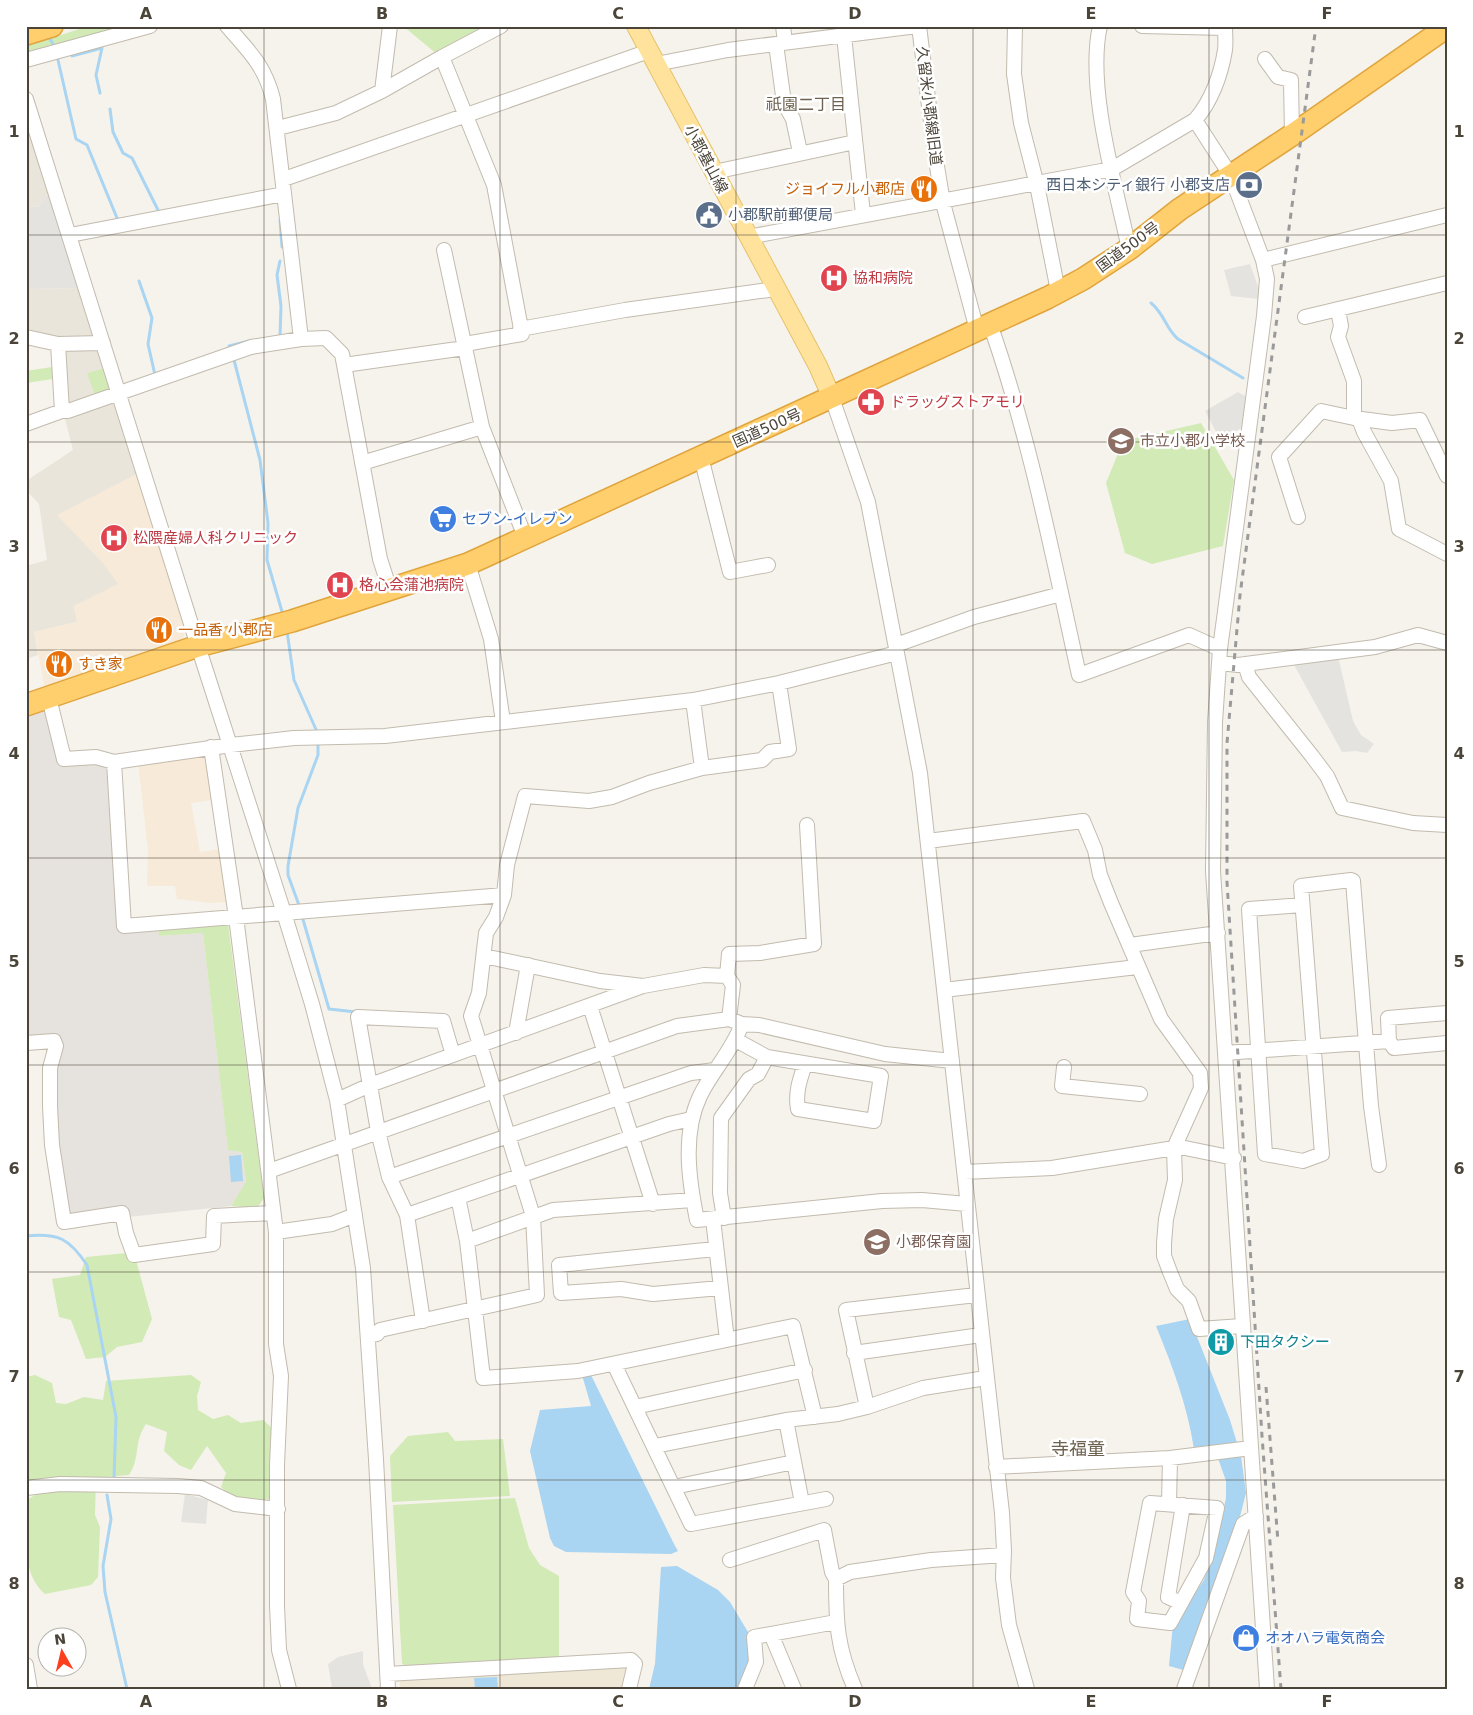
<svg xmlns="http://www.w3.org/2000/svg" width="1473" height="1715" font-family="'DejaVu Sans','Noto Sans JP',sans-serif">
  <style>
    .residential { fill: #eae5da }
    .commercial { fill: #f7ead8 }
    .industrial { fill: #e6e2dd }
    .education { fill: #efe8d6 }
    .green { fill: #d2eab5 }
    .parking { fill: #e5e3e0 }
    .water { fill: #a9d4f2 }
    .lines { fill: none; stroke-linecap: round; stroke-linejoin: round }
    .stream { stroke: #a9d4f2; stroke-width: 3 }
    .minor-casing { stroke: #c2bbae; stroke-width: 16 }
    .major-casing { stroke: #e6c16a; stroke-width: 20 }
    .highway-casing { stroke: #e0a43c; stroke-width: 24 }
    .minor { stroke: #fff; stroke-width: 14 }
    .major { stroke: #ffe39c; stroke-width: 18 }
    .highway { stroke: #ffcf6e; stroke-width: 21 }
    .rail { stroke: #9a9a9a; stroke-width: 3; stroke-dasharray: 6 6; stroke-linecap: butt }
    .grid { fill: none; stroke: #4b4439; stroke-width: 1; stroke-opacity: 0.55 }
    .labels { text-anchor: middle; stroke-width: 5; stroke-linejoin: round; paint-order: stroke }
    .street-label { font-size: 15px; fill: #4b4439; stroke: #fff }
    .service-label { font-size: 15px; fill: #4e5e75; stroke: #fff; text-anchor: end }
    .food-label { font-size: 15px; fill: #c56008; stroke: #fff; text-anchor: start }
    .health-label { font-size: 15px; fill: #be3a42; stroke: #fff; text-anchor: start }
    .education-label { font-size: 15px; fill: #785e54; stroke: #fff; text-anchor: start }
    .shop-label { font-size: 15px; fill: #366cbe; stroke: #fff; text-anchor: start }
    .culture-label { font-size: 15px; fill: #0d838f; stroke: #fff; text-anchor: start }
    .neighbourhood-label { font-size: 16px; fill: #6e6250; stroke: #fff }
    .quarter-label { font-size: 18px; fill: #6e6250; stroke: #fff }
    .neatline { fill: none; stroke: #4b4439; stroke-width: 2 }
    .grid-label { font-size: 16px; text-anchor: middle; font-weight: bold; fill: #4b4439 }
  </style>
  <rect width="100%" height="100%" fill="#f6f3ec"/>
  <path class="residential" d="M 26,117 L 50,192 L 38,207 L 26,206 Z
    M 79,288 L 95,337 L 68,339 L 26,333 L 26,289 Z
    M 66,349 L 100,350 L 137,474 L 58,515 L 103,563 L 119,584 L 74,606 L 77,622 L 34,632 L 38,655 L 26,659 L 26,566 L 47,560 L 39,504 L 29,493 L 26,481 L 73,450 L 64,415 L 63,355 Z"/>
  <path class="commercial" d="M 137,474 L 185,631 L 183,638 L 177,643 L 45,688 L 34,632 L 77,622 L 74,606 L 118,584 L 103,563 L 57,515 Z
    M 206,754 L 213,800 L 191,803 L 200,852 L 221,849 L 228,902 L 211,903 L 177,899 L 175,886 L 147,886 L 148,851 L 138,762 Z"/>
  <path class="industrial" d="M 40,709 L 46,711 L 60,764 L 84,761 L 106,764 L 122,932 L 158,928 L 159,936 L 203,933 L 228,1149 L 242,1152 L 246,1183 L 231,1206 L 128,1217 L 70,1218 L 63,1212 L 52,1069 L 59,1043 L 26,1039 L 26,714 Z"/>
  <path class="education" d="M 621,1665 L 626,1669 L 627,1678 L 622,1689 L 400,1689 L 400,1677 Z"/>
  <path class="green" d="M 89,26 L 125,26 L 26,52 L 26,46 Z
    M 403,26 L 492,26 L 438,55 Z
    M 52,367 L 53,379 L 26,383 L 26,371 Z
    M 105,368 L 112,389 L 96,398 L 87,373 Z
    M 1201,423 L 1234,480 L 1223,546 L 1152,564 L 1125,553 L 1106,483 L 1123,441 Z
    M 228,924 L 264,1198 L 257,1208 L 231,1206 L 246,1182 L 242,1152 L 228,1150 L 203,933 L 159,936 L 158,929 Z
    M 127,1253 L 136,1260 L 152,1319 L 142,1342 L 117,1347 L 105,1357 L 86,1359 L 71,1320 L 59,1317 L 52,1279 L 80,1275 L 86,1257 Z
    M 35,1375 L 52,1383 L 56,1403 L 66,1404 L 84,1397 L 103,1400 L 106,1381 L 191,1375 L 201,1382 L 197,1396 L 198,1410 L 213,1419 L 228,1415 L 241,1423 L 263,1420 L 272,1428 L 271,1485 L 269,1499 C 250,1501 234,1501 221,1487 L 226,1473 L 207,1446 L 191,1470 L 179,1465 L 164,1451 L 167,1432 L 146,1424 C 133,1443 141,1457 129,1475 L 96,1478 L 95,1515 L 100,1527 L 98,1577 L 91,1585 L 45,1594 C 20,1573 26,1531 26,1501 L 36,1494 L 39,1480 L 26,1483 L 26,1377 Z
    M 448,1432 L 455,1441 L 503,1439 L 510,1496 L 392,1502 L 390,1456 L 408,1436 Z
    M 515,1498 L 529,1548 L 540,1565 L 559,1576 L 559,1657 L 406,1668 L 402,1663 L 393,1505 Z"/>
  <path class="parking" d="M 50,192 L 79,288 L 26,289 L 26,206 L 38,207 Z
    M 1250,264 L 1260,292 L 1258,299 L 1231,296 L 1224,270 Z
    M 1238,392 L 1247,397 L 1241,428 L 1221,441 L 1205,411 Z
    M 1338,656 L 1353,721 L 1361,735 L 1374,744 L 1367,753 L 1356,751 L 1342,752 L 1293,663 Z
    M 185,1494 L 208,1500 L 206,1524 L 181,1522 Z
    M 363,1651 L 363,1664 L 372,1689 L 332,1689 L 328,1664 L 338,1657 Z"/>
  <path class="water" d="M 241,1155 L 243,1181 L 231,1182 L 229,1156 Z
    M 1190,1319 L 1230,1420 L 1241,1456 L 1246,1493 L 1233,1544 L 1187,1671 L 1169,1666 L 1173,1624 L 1204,1580 L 1214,1551 L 1226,1498 L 1226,1481 L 1214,1447 L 1194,1449 C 1187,1404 1173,1368 1156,1326 Z
    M 590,1373 L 674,1544 L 678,1551 L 671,1554 L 566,1552 L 554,1546 L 550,1538 L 530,1451 L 540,1410 L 591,1406 L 582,1375 Z
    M 677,1566 L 718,1590 L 730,1602 L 751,1637 L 752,1651 L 741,1689 L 649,1689 L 655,1664 L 661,1567 Z
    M 497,1677 L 498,1689 L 475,1689 L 474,1678 Z"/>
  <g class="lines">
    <path class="stream" d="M 48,35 L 54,46
      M 72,56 L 102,48 L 96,75 L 100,93
      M 58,60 L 76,139 L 87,145 L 117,218
      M 110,109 L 113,132 L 123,153 L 132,158 L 158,210
      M 280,220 L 282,247
      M 139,281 L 152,318 L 148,344 L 155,375 L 157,374
      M 1151,303 C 1164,313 1166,329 1178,339 L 1243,378
      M 280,336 L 281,306 L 277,275 L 280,261
      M 229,346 L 249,341
      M 234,360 L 260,460 L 268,523 L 267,560 L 283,615
      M 287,631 L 294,680 L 318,734
      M 300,908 L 288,875 L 288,866 L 298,808 L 318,755 L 318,740
      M 302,916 L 329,1009 L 356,1012
      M 26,1236 C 58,1233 69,1238 87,1265 L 116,1417 L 114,1478
      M 107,1495 L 111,1519 L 103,1566 L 105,1592 L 127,1689"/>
    <g class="minor-casing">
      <path id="minor" d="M 227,26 C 249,51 265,66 273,99 L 301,339
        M 390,26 L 382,91 L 442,57 L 494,185 L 522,334 L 465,344
        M 783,26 L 785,42
        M 919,26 L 935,154 L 943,203 L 977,330
        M 1015,26 L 1014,74 L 1021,123 L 1037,185 L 1058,291
        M 1100,26 C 1086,87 1116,187 1129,249
        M 1142,26 L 1225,28
        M 844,36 L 863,214
        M 776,44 L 784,103 L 793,119 L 800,152
        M 442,57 L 501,26
        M 1265,59 L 1278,77 L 1291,80 L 1292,135
        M 26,60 L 150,26
        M 656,64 L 728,50 L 917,26
        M 26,99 L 198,646 L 284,913 L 312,1004 L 337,1100 L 363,1268 L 376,1459 L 388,1689
        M 1195,120 L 1231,176 L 1263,260 L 1267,279 L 1264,316 L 1220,649 L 1215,722 L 1213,871 L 1267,1689
        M 278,128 L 336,113 L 382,91
        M 714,172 L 855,142
        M 284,179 L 649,51
        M 70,235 L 284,194
        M 748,237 L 1112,169 L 1195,120 C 1211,102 1221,75 1225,50 C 1226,43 1225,34 1225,26
        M 444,250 L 482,427 L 525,537
        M 1263,260 L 1447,215
        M 1338,310 L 1341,326 L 1338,337 L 1354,381 L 1354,418 L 1392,423 L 1420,420 L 1447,476
        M 1305,317 L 1447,283
        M 990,324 C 1030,438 1053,557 1079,675 L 1189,635 L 1220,649
        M 520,329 L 625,310 L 775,289
        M 26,337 L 58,344
        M 344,365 L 465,348
        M 832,398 L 868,502 L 920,773 L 1002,1513 L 1004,1550 L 1003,1578 L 1009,1625 L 1027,1689
        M 62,411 L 68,411 L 251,347 L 301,339 L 326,338 L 342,354 L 380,559 L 390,590
        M 1359,419 L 1364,432 L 1391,481 L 1399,529 L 1447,554
        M 26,424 L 62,411 L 58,344 L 103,343
        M 701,457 L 730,572 L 768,565
        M 362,463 L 482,427
        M 1298,517 L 1279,457 L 1321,411 L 1354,418
        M 468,564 L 491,639 L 503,722
        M 896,645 L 974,617 L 1061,594
        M 1220,663 L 1238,665 L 1375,647 L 1418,635 L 1447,643
        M 1245,664 L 1249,677 L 1312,756 L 1327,776 L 1342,808 L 1413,823 L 1447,825
        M 49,698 L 64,759 L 96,757 L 114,762 L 231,745 L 294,738 L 385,736 L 693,700 L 779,683 L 897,653
        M 693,700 L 702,768
        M 211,747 L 236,917 L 276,1232 L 276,1344 L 281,1376 L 277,1465 L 277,1606 L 279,1650 L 289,1689
        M 114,762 L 124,926 L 504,895
        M 928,841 L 1083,821 L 1095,850 L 1100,875 L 1111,903 L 1161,1019 L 1200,1073 L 1201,1088 L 1174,1148 L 1175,1180 L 1166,1219 L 1164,1243 L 1164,1256 L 1170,1272 L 1177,1289 L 1189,1301 L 1199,1329 L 1242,1326
        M 1302,905 L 1249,909 L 1265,1154 L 1303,1161 L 1322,1154 L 1301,886 L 1351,880 L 1353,881 L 1371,1106 L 1379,1165
        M 1130,945 L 1218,933
        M 484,956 L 600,981 L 643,986 L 704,975 L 727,976 L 733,985 L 729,1019
        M 727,976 L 729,954 L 760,953 L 814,944 L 807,825
        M 944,990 L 1137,967
        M 590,1006 L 653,1204
        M 1447,1013 L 1388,1018 L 1389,1041 L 1394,1048 L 1447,1043
        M 742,1024 C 732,1051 712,1071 700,1096 C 682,1134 689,1181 697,1220 L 882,1201 L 922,1200 L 967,1204
        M 516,1033 L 528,965
        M 736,1040 L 767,1057 L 881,1076 L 874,1121 L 798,1109 C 795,1093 800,1079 805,1064
        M 26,1043 L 54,1041 L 56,1046 L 50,1068 L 50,1106 L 52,1145 L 64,1222 L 122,1213 L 126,1233 L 134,1255 L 213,1244 L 214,1216 L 272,1213
        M 1225,1053 L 1389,1041
        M 1064,1067 L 1062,1086 L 1140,1094
        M 337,1100 L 370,1085 L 643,986
        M 269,1171 L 677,1026 L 729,1019 L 742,1024 L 759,1025 L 885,1054 L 952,1061
        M 964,1172 L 1052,1168 L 1174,1148 L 1185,1148 L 1234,1158
        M 389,1177 L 691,1073 L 715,1070
        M 458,1197 L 467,1241
        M 693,1200 L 553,1210 L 467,1241 L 483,1378 L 578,1371 L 793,1326 L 815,1417
        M 407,1215 L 669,1124 L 691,1119
        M 724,1218 L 720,1193 L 721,1118 L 749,1079 L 758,1074 L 767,1057
        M 713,1219 L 727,1340
        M 276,1232 L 332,1224 L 355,1215
        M 715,1249 L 559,1265 L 561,1293 L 621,1289 L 653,1294 L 720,1288
        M 423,1321 L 407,1215 L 389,1177 L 378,1131 L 358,1017 L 443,1021 L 453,1055
        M 368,1336 L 377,1334 L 380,1330 L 537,1295 L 533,1216 L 471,1016 L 479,993 L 486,933 L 496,917 L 504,895 L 507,865 L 525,796 L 589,801 L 612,797 L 649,783 L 702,768 L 762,760 L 770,752 L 789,749 L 779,683
        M 854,1353 L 981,1335
        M 614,1364 L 691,1524 L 826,1499
        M 635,1407 L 805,1370
        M 867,1407 L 846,1310 L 976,1295
        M 786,1420 L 802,1503
        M 655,1446 L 786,1420 L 838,1414 L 867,1407 L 923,1388 L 986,1378
        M 996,1467 L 1170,1458 L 1251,1448
        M 674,1487 L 794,1462
        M 26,1488 L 60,1484 L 178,1486 L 201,1488 L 235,1504 L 278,1509
        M 1150,1503 L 1217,1508 L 1206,1558 L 1170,1623 L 1137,1619 L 1139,1601 L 1133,1592 Z
        M 1169,1504 L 1170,1458
        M 730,1560 L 824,1530 L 832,1572 L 836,1579
        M 1181,1603 L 1168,1597 L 1183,1505
        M 771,1634 L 794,1689
        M 26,1665 L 30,1689
        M 387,1674 L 631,1660 L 635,1664 L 629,1689
        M 745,1689 L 756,1662 L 754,1637 L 836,1622
        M 855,1689 C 837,1648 836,1623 836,1579 L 850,1572 L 931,1560 L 1004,1555
        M 1184,1689 L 1243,1524 L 1256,1516"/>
    </g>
    <g class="major-casing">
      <path id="major" d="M 636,26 L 818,366 L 832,398"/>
    </g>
    <g class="highway-casing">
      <path id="highway" d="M 26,34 L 52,26
        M 26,705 L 198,646 L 292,621 L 468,564 L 1047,298 L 1083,279 L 1129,249 L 1180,209 L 1292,135 L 1447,27"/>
    </g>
    <use href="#minor" class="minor"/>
    <use href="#major" class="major"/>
    <use href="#highway" class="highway"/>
    <path class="rail" d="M 1266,1387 L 1278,1542
      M 1281,1689 L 1262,1436 L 1227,882 L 1227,743 L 1240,595 L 1316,26"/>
  </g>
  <path class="grid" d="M 264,26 L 264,1689M 500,26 L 500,1689M 736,26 L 736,1689M 973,26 L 973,1689M 1209,26 L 1209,1689M 26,235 L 1447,235M 26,442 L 1447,442M 26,650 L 1447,650M 26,858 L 1447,858M 26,1065 L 1447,1065M 26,1272 L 1447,1272M 26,1480 L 1447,1480"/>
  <defs>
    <g id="bank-disc" transform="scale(1.4375)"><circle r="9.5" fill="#5c6f8a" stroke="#fff"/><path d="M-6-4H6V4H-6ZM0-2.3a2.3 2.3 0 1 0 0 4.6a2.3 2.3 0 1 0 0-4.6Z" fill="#fff"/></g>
    <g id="restaurant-disc" transform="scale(1.4375)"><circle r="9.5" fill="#e8710a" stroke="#fff"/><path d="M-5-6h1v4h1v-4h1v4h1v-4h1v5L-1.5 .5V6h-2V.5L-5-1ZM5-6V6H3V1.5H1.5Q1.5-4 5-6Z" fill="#fff"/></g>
    <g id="civic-disc" transform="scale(1.4375)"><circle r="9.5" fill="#5c6f8a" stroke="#fff"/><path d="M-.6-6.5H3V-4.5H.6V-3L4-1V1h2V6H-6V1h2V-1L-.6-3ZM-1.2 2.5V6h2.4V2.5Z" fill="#fff"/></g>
    <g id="hospital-disc" transform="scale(1.4375)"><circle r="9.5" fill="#e0444e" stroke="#fff"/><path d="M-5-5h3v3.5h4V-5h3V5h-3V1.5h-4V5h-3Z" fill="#fff"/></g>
    <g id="pharmacy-disc" transform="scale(1.4375)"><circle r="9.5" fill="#e0444e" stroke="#fff"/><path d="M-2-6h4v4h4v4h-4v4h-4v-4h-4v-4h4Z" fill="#fff"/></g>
    <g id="school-disc" transform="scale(1.4375)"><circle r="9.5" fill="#8d6e63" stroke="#fff"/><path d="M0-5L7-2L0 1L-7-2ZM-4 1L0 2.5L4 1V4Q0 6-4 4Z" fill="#fff"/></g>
    <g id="supermarket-disc" transform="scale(1.4375)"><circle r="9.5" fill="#3f7fe0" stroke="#fff"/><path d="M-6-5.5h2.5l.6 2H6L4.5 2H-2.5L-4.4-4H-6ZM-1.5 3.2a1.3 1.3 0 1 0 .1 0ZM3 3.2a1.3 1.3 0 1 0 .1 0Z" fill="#fff"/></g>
    <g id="building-disc" transform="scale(1.4375)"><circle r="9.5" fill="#0f9aa8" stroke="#fff"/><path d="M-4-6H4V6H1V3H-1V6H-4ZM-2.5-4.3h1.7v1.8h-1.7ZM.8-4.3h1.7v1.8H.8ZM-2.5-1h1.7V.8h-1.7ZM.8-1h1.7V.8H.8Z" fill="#fff"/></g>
    <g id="shop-disc" transform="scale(1.4375)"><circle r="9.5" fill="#3f7fe0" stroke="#fff"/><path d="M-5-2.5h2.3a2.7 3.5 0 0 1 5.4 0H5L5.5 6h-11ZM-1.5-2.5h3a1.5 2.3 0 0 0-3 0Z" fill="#fff"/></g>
  </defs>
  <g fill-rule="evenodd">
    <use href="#bank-disc" x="1249" y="185"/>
    <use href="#restaurant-disc" x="924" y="189"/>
    <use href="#civic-disc" x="709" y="215"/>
    <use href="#hospital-disc" x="834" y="278"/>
    <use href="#pharmacy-disc" x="871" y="402"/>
    <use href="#school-disc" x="1121" y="441"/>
    <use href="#supermarket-disc" x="443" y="519"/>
    <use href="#hospital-disc" x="114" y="538"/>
    <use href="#hospital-disc" x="340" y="585"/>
    <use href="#restaurant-disc" x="159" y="630"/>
    <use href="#restaurant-disc" x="59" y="664"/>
    <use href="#school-disc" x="877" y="1242"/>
    <use href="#building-disc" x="1221" y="1342"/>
    <use href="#shop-disc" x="1246" y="1638"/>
  </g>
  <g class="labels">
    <g class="street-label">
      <text transform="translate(929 106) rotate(83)" y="5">久留米小郡線旧道</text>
      <text transform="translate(706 159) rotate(62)" y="5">小郡基山線</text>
      <text transform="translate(1128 247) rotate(-36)" y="5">国道500号</text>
      <text transform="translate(767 428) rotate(-24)" y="5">国道500号</text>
    </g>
    <g class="service-label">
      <text x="1230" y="190">西日本シティ銀行 小郡支店</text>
      <text x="728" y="220" text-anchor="start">小郡駅前郵便局</text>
    </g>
    <g class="food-label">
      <text x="905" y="194" text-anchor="end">ジョイフル小郡店</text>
      <text x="178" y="635">一品香 小郡店</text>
      <text x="78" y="669">すき家</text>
    </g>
    <g class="health-label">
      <text x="853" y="283">協和病院</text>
      <text x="890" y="407">ドラッグストアモリ</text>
      <text x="133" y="543">松隈産婦人科クリニック</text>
      <text x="359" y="590">格心会蒲池病院</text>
    </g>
    <g class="education-label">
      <text x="1140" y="446">市立小郡小学校</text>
      <text x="896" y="1247">小郡保育園</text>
    </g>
    <g class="shop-label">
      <text x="462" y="524">セブン-イレブン</text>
      <text x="1265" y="1643">オオハラ電気商会</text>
    </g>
    <g class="culture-label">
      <text x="1240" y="1347">下田タクシー</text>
    </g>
    <g class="neighbourhood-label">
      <text x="806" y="110">祇園二丁目</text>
    </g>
    <g class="quarter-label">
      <text x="1078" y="1455">寺福童</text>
    </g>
  </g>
  <rect width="1473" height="1715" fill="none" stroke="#ffffff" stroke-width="55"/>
  <g transform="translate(62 1652) rotate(352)"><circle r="24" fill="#ffffff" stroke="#b7b4b0"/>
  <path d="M0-4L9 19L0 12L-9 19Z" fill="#fc3f1d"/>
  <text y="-8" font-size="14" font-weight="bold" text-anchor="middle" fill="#4b4439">N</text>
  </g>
  <rect x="28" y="28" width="1418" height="1660" class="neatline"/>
  <g class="grid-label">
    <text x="146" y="19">A</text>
    <text x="382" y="19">B</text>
    <text x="618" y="19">C</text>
    <text x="855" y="19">D</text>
    <text x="1091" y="19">E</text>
    <text x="1327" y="19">F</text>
    <text x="14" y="137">1</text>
    <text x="1459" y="137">1</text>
    <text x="14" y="344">2</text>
    <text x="1459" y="344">2</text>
    <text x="14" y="552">3</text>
    <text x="1459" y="552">3</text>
    <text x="14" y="759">4</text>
    <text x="1459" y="759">4</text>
    <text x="14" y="967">5</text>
    <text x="1459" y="967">5</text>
    <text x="14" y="1174">6</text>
    <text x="1459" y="1174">6</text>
    <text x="14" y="1382">7</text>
    <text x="1459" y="1382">7</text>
    <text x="14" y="1589">8</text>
    <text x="1459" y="1589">8</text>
    <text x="146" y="1707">A</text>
    <text x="382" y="1707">B</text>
    <text x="618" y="1707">C</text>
    <text x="855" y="1707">D</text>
    <text x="1091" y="1707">E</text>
    <text x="1327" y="1707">F</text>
  </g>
</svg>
